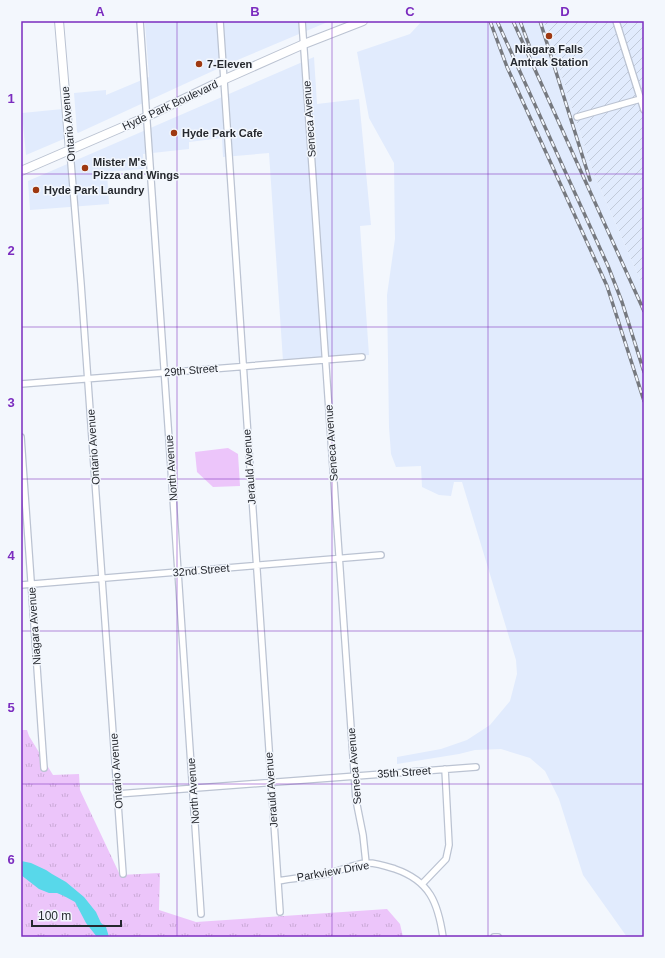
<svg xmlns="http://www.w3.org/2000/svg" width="665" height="958" font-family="Arial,sans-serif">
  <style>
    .built { fill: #e1ebfd }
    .industrial { fill: url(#industrial-furrows) }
    .grass { fill: url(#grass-tufts) }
    .pitch { fill: #ecc5fa }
    .water { fill: #58d8ea }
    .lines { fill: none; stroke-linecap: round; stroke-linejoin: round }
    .street-casing { stroke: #bbc3d2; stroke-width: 8 }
    .secondary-casing { stroke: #bbc3d2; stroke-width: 10 }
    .street { stroke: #fff; stroke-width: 5.5 }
    .secondary { stroke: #fff; stroke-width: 8 }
    .rail-casing { stroke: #76797f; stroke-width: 3.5 }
    .rail { stroke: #f3f7fd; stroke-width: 2; stroke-dasharray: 6; stroke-linecap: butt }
    .grid { fill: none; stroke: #7b2cbf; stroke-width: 1; stroke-opacity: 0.55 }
    .poi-dot { fill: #9e3811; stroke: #f3f7fd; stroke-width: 1.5 }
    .labels { text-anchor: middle; stroke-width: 3; stroke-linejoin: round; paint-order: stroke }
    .poi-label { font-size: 11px; font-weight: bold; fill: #25282e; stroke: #f3f7fd; text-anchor: start }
    .street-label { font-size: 11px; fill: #25282e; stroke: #f3f7fd }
    .neatline { fill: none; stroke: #7b2cbf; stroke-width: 1.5 }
    .grid-label { font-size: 13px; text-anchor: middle; font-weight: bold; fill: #7b2cbf }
  </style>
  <defs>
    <pattern id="industrial-furrows" width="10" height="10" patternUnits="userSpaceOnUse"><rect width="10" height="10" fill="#e1ebfd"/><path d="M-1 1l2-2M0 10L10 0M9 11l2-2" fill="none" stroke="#c1cad9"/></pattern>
    <pattern id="grass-tufts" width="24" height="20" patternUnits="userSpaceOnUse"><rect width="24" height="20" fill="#ecc5fa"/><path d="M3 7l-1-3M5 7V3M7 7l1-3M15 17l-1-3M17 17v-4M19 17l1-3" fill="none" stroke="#caa9d7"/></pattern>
  </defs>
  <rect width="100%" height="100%" fill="#f3f7fd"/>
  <path class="built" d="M 168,21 L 330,21 L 228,64 L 78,133 L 77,132 L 74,93 L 106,90 L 106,95 L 149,77 L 145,23 Z
    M 422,21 L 544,21 L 593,172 L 644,288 L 644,937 L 627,937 L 583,875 L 559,799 L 545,771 L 530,758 L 501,749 L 475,750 L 459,754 L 397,764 L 397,757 L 441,749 L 467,740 L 490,725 L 510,701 L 517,674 L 516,660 L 462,482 L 454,482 L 451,496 L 439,495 L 422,487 L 421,466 L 396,467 L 391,454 L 389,427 L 387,295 L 395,239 L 394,163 L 369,118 L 357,52 L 410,34 Z
    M 314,57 L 317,104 L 359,99 L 371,225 L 360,226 L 369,355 L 283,361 L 269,153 L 223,157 L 222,138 L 189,142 L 189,149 L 143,154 L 144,169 L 107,172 L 109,204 L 30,210 L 28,181 Z
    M 63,109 L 66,138 L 26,155 L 22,113 Z"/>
  <path class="industrial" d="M 544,21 L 644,21 L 644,288 L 593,172 Z"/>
  <path class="grass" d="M 21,730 L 27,730 L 29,736 L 53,775 L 79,774 L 80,790 L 120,875 L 160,873 L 159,910 L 196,922 L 387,909 L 400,924 L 403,937 L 21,937 Z"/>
  <path class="pitch" d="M 228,448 L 238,454 L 240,486 L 213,487 L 197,472 L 195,452 Z"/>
  <path class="water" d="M 21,861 L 31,863 L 46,870 L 52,874 L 66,882 L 84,897 L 96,912 L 101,923 L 106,927 L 109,937 L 97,937 L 86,923 L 75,902 L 64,896 L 57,893 L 49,893 L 39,889 L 21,875 Z"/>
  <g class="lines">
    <g class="street-casing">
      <path id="street" d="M 140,21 C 159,319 183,616 201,914
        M 220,21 L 280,912
        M 302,21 L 356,800 L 363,835 L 366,863
        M 616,21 L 644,110
        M 577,117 L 644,98
        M 70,151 L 81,284 L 123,874
        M 21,384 L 362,357
        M 21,437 L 44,768
        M 21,585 L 381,555
        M 117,794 L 476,767
        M 278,881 C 294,878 310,877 326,874 C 339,871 352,865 365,863 C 375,862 386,866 395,869 C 430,881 438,903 443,937
        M 422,884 L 446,859 L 449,845 L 445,769
        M 494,937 L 498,937"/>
    </g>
    <g class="secondary-casing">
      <path id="secondary" d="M 59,21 L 70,151
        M 21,171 L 146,117 L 223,80 L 304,44 L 363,21"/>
    </g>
    <use href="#street" class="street"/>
    <use href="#secondary" class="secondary"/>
    <g class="rail-casing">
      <path id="rail" d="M 490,21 L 507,67 L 607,286 L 644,401
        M 497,21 L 608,266 L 622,302 L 644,372
        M 513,21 L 644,311
        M 520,21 L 529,45
        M 540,21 L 590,180"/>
    </g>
    <use href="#rail" class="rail"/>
  </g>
  <path class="grid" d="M 177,21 L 177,937M 332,21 L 332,937M 488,21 L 488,937M 21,174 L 644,174M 21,327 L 644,327M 21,479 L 644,479M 21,631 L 644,631M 21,784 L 644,784"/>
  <g class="poi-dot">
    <circle cx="549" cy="36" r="4"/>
    <circle cx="199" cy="64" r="4"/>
    <circle cx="174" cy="133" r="4"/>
    <circle cx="85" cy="168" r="4"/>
    <circle cx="36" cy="190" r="4"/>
  </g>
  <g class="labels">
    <g class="poi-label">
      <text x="549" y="53" text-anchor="middle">Niagara Falls<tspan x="549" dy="13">Amtrak Station</tspan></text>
      <text x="207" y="68">7-Eleven</text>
      <text x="182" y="137">Hyde Park Cafe</text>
      <text x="93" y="166">Mister M's<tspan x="93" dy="13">Pizza and Wings</tspan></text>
      <text x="44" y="194">Hyde Park Laundry</text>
    </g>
    <g class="street-label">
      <text transform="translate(170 105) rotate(-25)" y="4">Hyde Park Boulevard</text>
      <text transform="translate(309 119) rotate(-94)" y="4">Seneca Avenue</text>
      <text transform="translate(68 124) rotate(-95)" y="4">Ontario Avenue</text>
      <text transform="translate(191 370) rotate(-5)" y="4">29th Street</text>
      <text transform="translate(331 443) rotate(-94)" y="4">Seneca Avenue</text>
      <text transform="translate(93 447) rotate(-94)" y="4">Ontario Avenue</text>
      <text transform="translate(249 467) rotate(-94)" y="4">Jerauld Avenue</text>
      <text transform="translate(171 468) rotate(-94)" y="4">North Avenue</text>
      <text transform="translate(201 570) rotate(-5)" y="4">32nd Street</text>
      <text transform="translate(34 626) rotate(-94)" y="4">Niagara Avenue</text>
      <text transform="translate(354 766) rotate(-95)" y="4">Seneca Avenue</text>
      <text transform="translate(116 771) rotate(-94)" y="4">Ontario Avenue</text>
      <text transform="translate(404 772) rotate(-4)" y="4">35th Street</text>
      <text transform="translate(271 790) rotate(-94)" y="4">Jerauld Avenue</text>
      <text transform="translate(193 791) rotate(-94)" y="4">North Avenue</text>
      <text transform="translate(333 871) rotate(-10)" y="4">Parkview Drive</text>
    </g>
  </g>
  <rect width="665" height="958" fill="none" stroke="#f3f7fd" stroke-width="44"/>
  <path d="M32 920v6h89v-6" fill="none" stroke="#25282e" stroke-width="2"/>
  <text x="38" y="920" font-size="12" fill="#25282e" stroke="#f3f7fd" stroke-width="3" paint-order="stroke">100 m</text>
  <rect x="22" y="22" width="621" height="914" class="neatline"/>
  <g class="grid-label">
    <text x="100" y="16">A</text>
    <text x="255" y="16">B</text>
    <text x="410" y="16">C</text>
    <text x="565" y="16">D</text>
    <text x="11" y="103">1</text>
    <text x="11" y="255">2</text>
    <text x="11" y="407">3</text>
    <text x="11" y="560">4</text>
    <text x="11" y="712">5</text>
    <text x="11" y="864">6</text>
  </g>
</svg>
